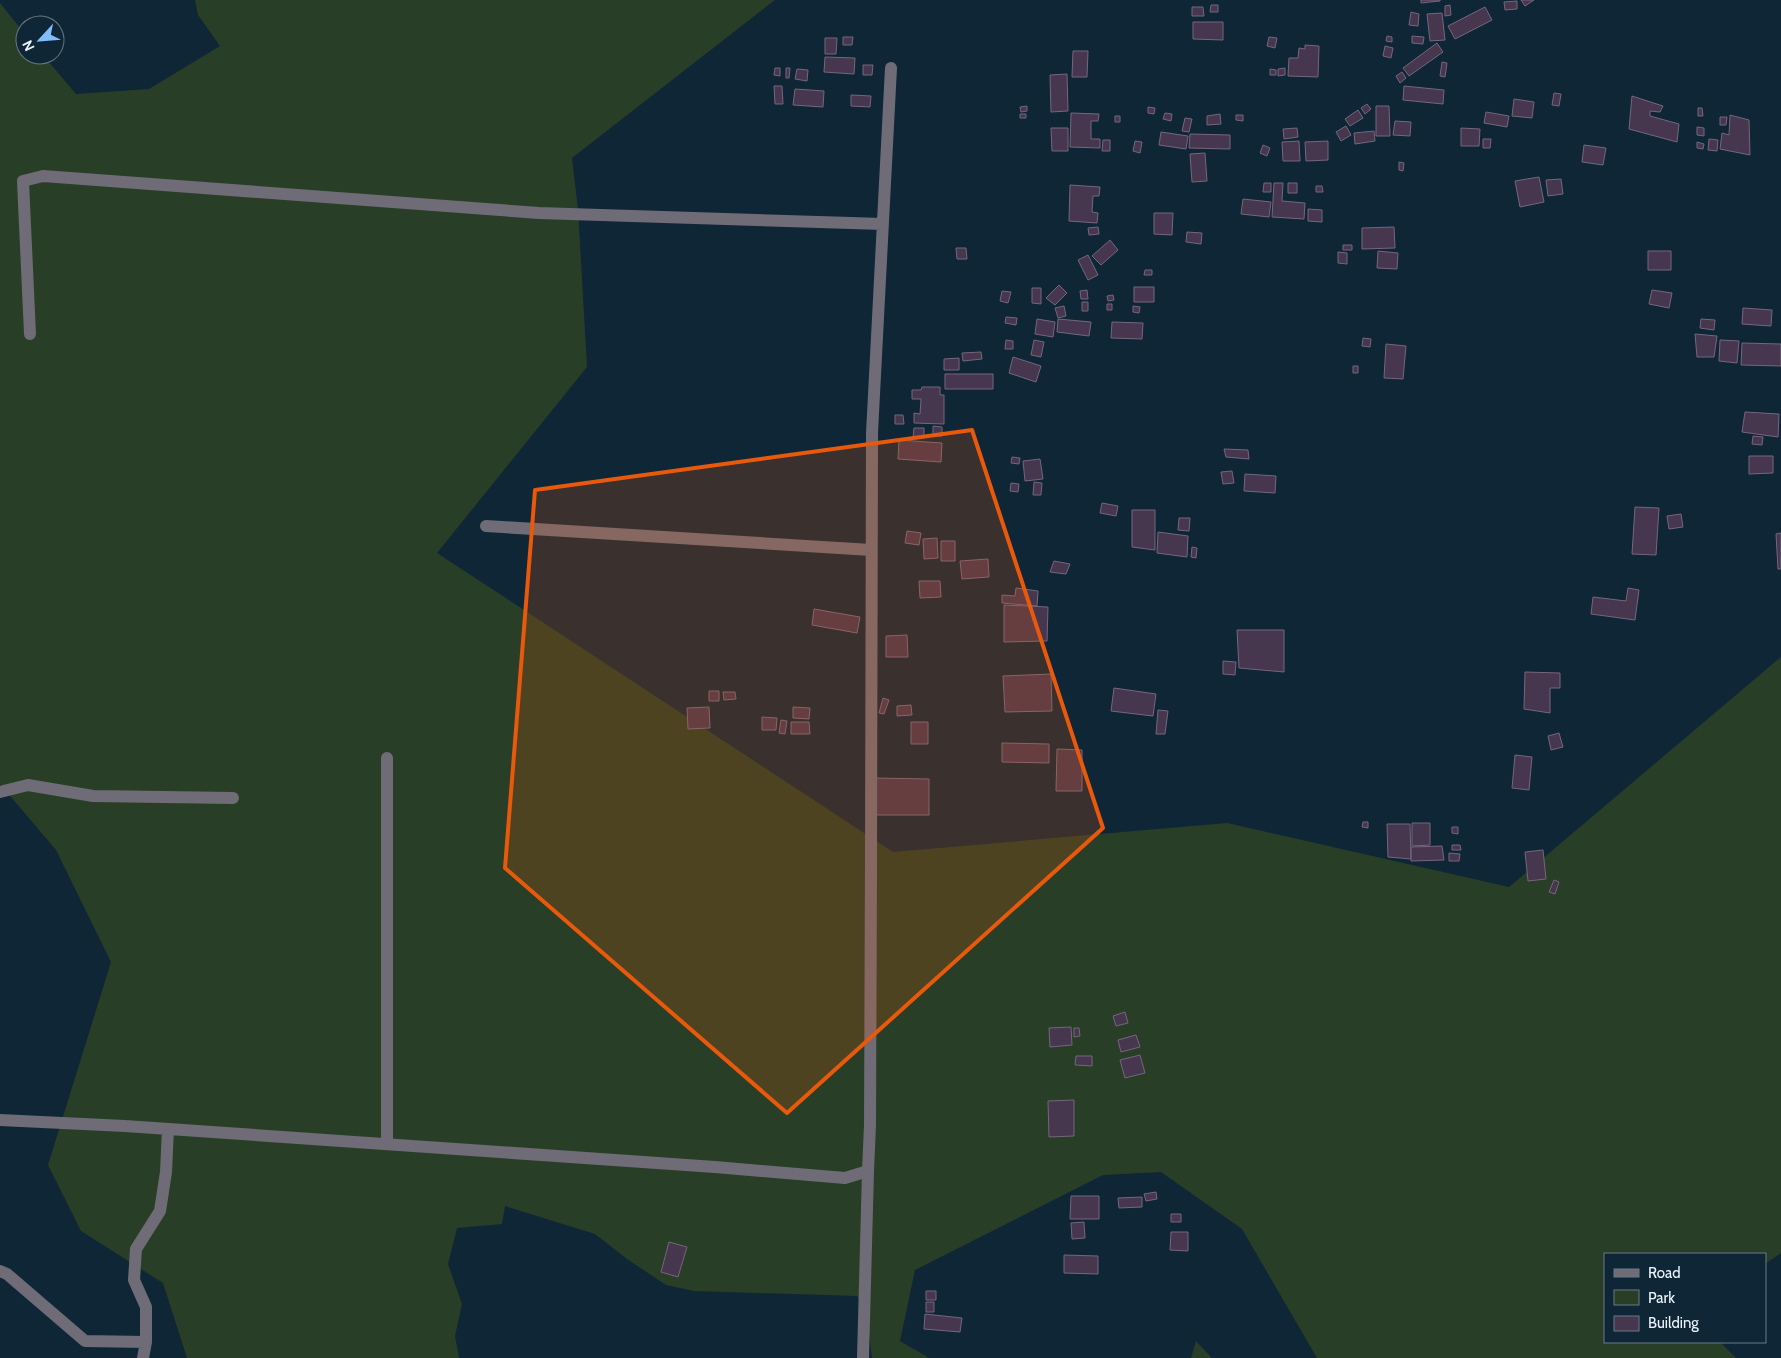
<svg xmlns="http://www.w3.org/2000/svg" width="1781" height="1358" font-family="Cabin,sans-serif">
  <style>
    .green { fill: #293e27 }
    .building { fill: #46374e; stroke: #75667e }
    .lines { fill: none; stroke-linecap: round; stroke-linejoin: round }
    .street { stroke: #6f6b77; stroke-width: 12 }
    .marked { fill: #e8590c; fill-opacity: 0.2; stroke: #e8590c; stroke-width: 4; stroke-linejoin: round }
  </style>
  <rect width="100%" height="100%" fill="#0f2636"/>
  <path class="green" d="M 195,0 L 775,0 L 572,158 L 578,209 L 587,367 L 437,553 L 893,852 L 1227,823 L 1509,887 L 1781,657 L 1781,1253 L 1765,1264 L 1765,1254 L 1605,1254 L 1605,1342 L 1720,1342 L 1736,1358 L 1317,1358 L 1242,1229 L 1161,1172 L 1103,1175 L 915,1270 L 900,1341 L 929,1358 L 872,1358 L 866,1309 L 857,1296 L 694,1291 L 666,1285 L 627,1259 L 595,1234 L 505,1206 L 502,1224 L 457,1228 L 448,1264 L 462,1304 L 455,1336 L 459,1358 L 187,1358 L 163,1283 L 81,1231 L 48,1165 L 111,962 L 56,850 L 0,784 L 0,3 L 25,34 L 25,55 L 43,55 L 76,94 L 149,89 L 220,46 L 198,15 Z
    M 1196,1341 L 1212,1358 L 1191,1358 Z"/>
  <path class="building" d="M 1421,0 L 1440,0 L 1440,1 L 1421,3 Z
    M 1521,0 L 1534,0 L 1525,6 Z
    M 1517,1 L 1517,9 L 1505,10 L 1504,2 Z
    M 1211,5 L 1218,5 L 1218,12 L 1210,12 Z
    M 1450,5 L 1451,15 L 1445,16 L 1445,6 Z
    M 1192,7 L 1203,7 L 1204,16 L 1192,16 Z
    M 1485,7 L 1492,20 L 1455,39 L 1448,26 Z
    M 1411,12 L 1419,14 L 1418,26 L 1409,25 Z
    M 1442,13 L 1445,40 L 1430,41 L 1427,14 Z
    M 1193,22 L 1223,22 L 1223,40 L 1193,39 Z
    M 1387,36 L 1392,37 L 1392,42 L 1386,41 Z
    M 1412,36 L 1424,37 L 1423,44 L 1412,43 Z
    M 843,37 L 853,37 L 852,45 L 843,45 Z
    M 1269,37 L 1277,38 L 1275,48 L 1267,46 Z
    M 825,38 L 837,38 L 836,54 L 825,54 Z
    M 1437,43 L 1443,52 L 1409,76 L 1403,68 Z
    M 1305,45 L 1319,46 L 1318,77 L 1288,76 L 1289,58 L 1298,58 L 1299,48 L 1305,49 Z
    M 1385,46 L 1393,48 L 1391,58 L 1383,56 Z
    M 1073,51 L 1088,51 L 1087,77 L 1072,77 Z
    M 825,57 L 855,58 L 854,74 L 824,72 Z
    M 1442,62 L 1447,63 L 1445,77 L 1440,76 Z
    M 863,65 L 873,65 L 872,75 L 863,75 Z
    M 775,68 L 780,68 L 780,76 L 774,75 Z
    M 786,68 L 790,68 L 789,78 L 786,78 Z
    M 1285,68 L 1285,75 L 1278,76 L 1278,69 Z
    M 797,69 L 808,70 L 807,81 L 795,79 Z
    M 1270,69 L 1276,70 L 1276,75 L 1270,75 Z
    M 1402,72 L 1406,78 L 1400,83 L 1396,76 Z
    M 1067,74 L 1068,111 L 1051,112 L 1050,75 Z
    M 774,86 L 782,86 L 783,104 L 775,104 Z
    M 1404,86 L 1444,90 L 1443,104 L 1403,100 Z
    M 795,89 L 824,91 L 823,107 L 793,105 Z
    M 1554,93 L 1561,94 L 1559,106 L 1552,105 Z
    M 851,95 L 871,96 L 870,107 L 851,106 Z
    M 1632,96 L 1663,106 L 1660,112 L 1650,111 L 1650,116 L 1679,124 L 1677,142 L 1629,129 Z
    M 1514,99 L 1534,102 L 1532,118 L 1512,116 Z
    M 1367,104 L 1371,109 L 1365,114 L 1361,108 Z
    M 1027,106 L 1027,111 L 1021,112 L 1020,107 Z
    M 1376,106 L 1389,106 L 1390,136 L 1376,136 Z
    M 1148,107 L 1155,108 L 1154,114 L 1148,113 Z
    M 1698,108 L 1702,108 L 1703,116 L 1698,116 Z
    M 1358,110 L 1363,118 L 1350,126 L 1345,119 Z
    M 1486,112 L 1509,116 L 1507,127 L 1484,123 Z
    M 1071,113 L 1099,114 L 1098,121 L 1091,121 L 1091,139 L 1100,139 L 1100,148 L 1070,147 Z
    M 1165,113 L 1172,114 L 1171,121 L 1163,119 Z
    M 1020,114 L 1026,114 L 1026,118 L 1020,118 Z
    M 1220,114 L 1221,124 L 1207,125 L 1207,116 Z
    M 1236,115 L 1243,115 L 1243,121 L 1236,120 Z
    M 1730,115 L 1749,120 L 1750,155 L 1720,149 L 1722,133 L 1729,135 Z
    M 1115,116 L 1120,116 L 1120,122 L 1115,122 Z
    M 1720,117 L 1727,117 L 1726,125 L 1720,125 Z
    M 1185,118 L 1192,119 L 1189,132 L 1182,131 Z
    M 1395,121 L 1411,122 L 1410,136 L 1393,135 Z
    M 1346,126 L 1351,135 L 1341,141 L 1336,132 Z
    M 1697,127 L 1704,128 L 1704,136 L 1697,135 Z
    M 1051,128 L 1068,128 L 1068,151 L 1052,151 Z
    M 1297,128 L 1298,137 L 1284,139 L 1283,129 Z
    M 1461,128 L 1480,129 L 1479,146 L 1461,146 Z
    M 1374,131 L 1375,141 L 1355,144 L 1354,133 Z
    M 1161,132 L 1188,136 L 1186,149 L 1159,145 Z
    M 1190,134 L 1230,135 L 1230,149 L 1189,148 Z
    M 1483,139 L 1491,139 L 1490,148 L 1483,148 Z
    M 1709,139 L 1718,140 L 1717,151 L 1708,150 Z
    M 1103,140 L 1110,140 L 1110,151 L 1102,151 Z
    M 1135,141 L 1142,142 L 1140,153 L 1133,151 Z
    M 1299,141 L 1300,161 L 1283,161 L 1282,142 Z
    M 1328,141 L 1328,160 L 1306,161 L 1305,142 Z
    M 1697,142 L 1704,144 L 1703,149 L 1697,148 Z
    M 1263,145 L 1270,148 L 1267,156 L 1260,153 Z
    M 1584,145 L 1606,148 L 1603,165 L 1582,162 Z
    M 1205,153 L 1207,181 L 1192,182 L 1190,154 Z
    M 1399,162 L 1404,163 L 1403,171 L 1399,170 Z
    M 1539,177 L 1544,202 L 1520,207 L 1515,181 Z
    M 1561,179 L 1563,194 L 1548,196 L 1546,180 Z
    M 1264,183 L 1271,183 L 1271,192 L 1263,192 Z
    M 1274,183 L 1283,183 L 1282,201 L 1305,203 L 1304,219 L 1272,217 Z
    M 1288,183 L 1297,183 L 1297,193 L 1288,193 Z
    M 1070,185 L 1100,187 L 1099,196 L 1093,196 L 1092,212 L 1098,213 L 1097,223 L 1069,221 Z
    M 1316,186 L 1322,186 L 1323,192 L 1316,192 Z
    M 1243,199 L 1271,202 L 1269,217 L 1241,214 Z
    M 1308,209 L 1322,210 L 1322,222 L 1308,221 Z
    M 1154,213 L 1173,213 L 1172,235 L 1154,234 Z
    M 1098,227 L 1099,234 L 1089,235 L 1088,228 Z
    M 1394,227 L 1395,248 L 1362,249 L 1362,228 Z
    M 1187,232 L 1202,233 L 1201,244 L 1186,242 Z
    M 1110,240 L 1118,250 L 1101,265 L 1092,256 Z
    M 1343,245 L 1352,245 L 1352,250 L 1343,250 Z
    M 956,248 L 966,248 L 967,259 L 957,259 Z
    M 1378,251 L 1398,253 L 1397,269 L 1377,268 Z
    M 1648,251 L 1671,251 L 1671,270 L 1648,270 Z
    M 1338,252 L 1347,253 L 1347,264 L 1338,263 Z
    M 1088,255 L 1098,275 L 1088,280 L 1078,260 Z
    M 1145,270 L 1152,270 L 1152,275 L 1144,275 Z
    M 1059,285 L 1067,293 L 1055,305 L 1046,298 Z
    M 1134,287 L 1154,287 L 1154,302 L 1134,302 Z
    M 1032,288 L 1041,288 L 1041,304 L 1032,303 Z
    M 1087,290 L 1088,299 L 1081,299 L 1080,291 Z
    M 1652,290 L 1672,293 L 1669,308 L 1649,304 Z
    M 1002,291 L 1011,292 L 1008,303 L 1000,301 Z
    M 1113,295 L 1114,300 L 1108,301 L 1107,296 Z
    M 1082,302 L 1088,302 L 1088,311 L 1082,311 Z
    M 1107,304 L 1112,304 L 1112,310 L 1107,310 Z
    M 1064,306 L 1066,316 L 1058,318 L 1055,308 Z
    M 1133,306 L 1140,307 L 1139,313 L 1133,312 Z
    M 1743,308 L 1772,310 L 1771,326 L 1742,324 Z
    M 1006,317 L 1017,318 L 1016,325 L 1005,323 Z
    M 1037,319 L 1055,322 L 1053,337 L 1035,334 Z
    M 1058,319 L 1091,322 L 1089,336 L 1057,332 Z
    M 1701,319 L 1715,320 L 1714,330 L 1700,328 Z
    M 1112,322 L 1143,323 L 1142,339 L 1111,338 Z
    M 1695,334 L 1717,336 L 1714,357 L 1697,357 Z
    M 1363,338 L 1371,339 L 1370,347 L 1362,346 Z
    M 1006,340 L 1013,341 L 1013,349 L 1005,349 Z
    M 1034,340 L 1044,342 L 1041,357 L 1031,355 Z
    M 1720,340 L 1739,341 L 1737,363 L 1719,361 Z
    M 1742,343 L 1781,344 L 1781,366 L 1741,365 Z
    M 1386,344 L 1406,346 L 1403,379 L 1384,378 Z
    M 981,352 L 982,359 L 963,361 L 962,353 Z
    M 1013,357 L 1041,366 L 1036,382 L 1009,373 Z
    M 959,358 L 959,370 L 944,370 L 944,359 Z
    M 1353,366 L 1358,366 L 1358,373 L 1353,373 Z
    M 945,374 L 993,374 L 993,389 L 945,389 Z
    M 922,387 L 940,387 L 940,395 L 944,395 L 944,424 L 914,423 L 914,413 L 920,414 L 921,399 L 912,399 L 912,390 L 921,390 Z
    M 1745,412 L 1779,414 L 1778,437 L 1742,432 Z
    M 895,415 L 903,415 L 904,424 L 895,424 Z
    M 933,426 L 942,427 L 942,436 L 933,436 Z
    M 914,428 L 924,428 L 924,438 L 913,438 Z
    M 1753,436 L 1763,437 L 1762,445 L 1752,444 Z
    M 899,440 L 942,443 L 941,462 L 898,459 Z
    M 1224,449 L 1248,450 L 1249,459 L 1226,457 Z
    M 1749,456 L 1773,456 L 1773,473 L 1749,474 Z
    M 1012,457 L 1020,458 L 1019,464 L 1011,463 Z
    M 1040,459 L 1043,479 L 1025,481 L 1023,461 Z
    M 1232,471 L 1234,483 L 1223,484 L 1221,472 Z
    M 1245,474 L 1276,476 L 1275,493 L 1244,491 Z
    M 1034,482 L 1042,483 L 1041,495 L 1033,495 Z
    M 1011,483 L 1019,484 L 1018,492 L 1010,491 Z
    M 1102,503 L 1118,506 L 1116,516 L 1100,513 Z
    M 1635,507 L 1659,508 L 1656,555 L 1632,554 Z
    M 1132,510 L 1155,510 L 1155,550 L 1132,547 Z
    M 1681,514 L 1683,527 L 1669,529 L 1667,516 Z
    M 1179,518 L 1190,518 L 1189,531 L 1178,530 Z
    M 907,531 L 921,533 L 919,545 L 905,543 Z
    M 1158,532 L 1188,536 L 1187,557 L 1157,553 Z
    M 1781,533 L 1781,569 L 1778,569 L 1776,534 Z
    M 937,538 L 938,558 L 924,559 L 923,539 Z
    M 941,541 L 955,541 L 955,561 L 941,561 Z
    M 1192,547 L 1197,548 L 1196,558 L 1191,557 Z
    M 988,559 L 989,577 L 962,579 L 960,561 Z
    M 1054,561 L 1070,564 L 1066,574 L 1050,572 Z
    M 919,581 L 940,581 L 941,597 L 920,598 Z
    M 1016,588 L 1038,591 L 1037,606 L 1002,603 L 1002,595 L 1015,596 Z
    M 1628,588 L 1639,590 L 1635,620 L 1591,614 L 1593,597 L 1626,601 Z
    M 1004,605 L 1048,607 L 1047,641 L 1004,642 Z
    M 814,609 L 860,617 L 857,633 L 812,625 Z
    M 1237,630 L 1284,630 L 1284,672 L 1239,668 Z
    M 907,635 L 908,657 L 886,657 L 886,636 Z
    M 1223,661 L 1236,662 L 1235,675 L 1223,674 Z
    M 1525,672 L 1560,673 L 1560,688 L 1550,688 L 1550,713 L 1524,709 Z
    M 1051,674 L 1052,711 L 1005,712 L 1003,676 Z
    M 1114,688 L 1156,694 L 1153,716 L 1111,711 Z
    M 709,691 L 719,691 L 719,701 L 709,701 Z
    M 723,692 L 735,692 L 736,699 L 724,700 Z
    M 883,698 L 889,700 L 884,714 L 879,713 Z
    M 911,705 L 912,715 L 897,716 L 897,706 Z
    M 709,707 L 710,728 L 688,729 L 687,708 Z
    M 793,707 L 810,708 L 809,719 L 793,718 Z
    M 1158,710 L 1168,711 L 1165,734 L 1156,734 Z
    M 762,717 L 777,718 L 776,730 L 762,730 Z
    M 781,720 L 787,721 L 785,734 L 779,733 Z
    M 791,722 L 809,722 L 810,734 L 791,734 Z
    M 911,722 L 928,722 L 928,744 L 911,744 Z
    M 1559,733 L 1563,747 L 1551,750 L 1548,736 Z
    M 1002,743 L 1049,744 L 1049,763 L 1002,762 Z
    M 1057,749 L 1082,750 L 1082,791 L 1056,791 Z
    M 1515,755 L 1532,757 L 1529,790 L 1512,788 Z
    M 876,778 L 929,779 L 929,815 L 876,815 Z
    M 1363,822 L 1368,822 L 1368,828 L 1362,827 Z
    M 1412,823 L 1430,823 L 1430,845 L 1412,846 Z
    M 1387,824 L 1410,824 L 1411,859 L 1388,857 Z
    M 1452,827 L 1458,827 L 1458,834 L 1452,833 Z
    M 1452,845 L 1460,845 L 1461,850 L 1452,850 Z
    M 1442,846 L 1444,860 L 1411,861 L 1411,847 Z
    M 1543,850 L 1546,879 L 1528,881 L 1525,852 Z
    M 1449,853 L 1460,854 L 1459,861 L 1449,861 Z
    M 1554,880 L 1559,882 L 1555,894 L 1549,892 Z
    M 1125,1012 L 1128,1023 L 1116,1026 L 1113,1016 Z
    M 1071,1027 L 1072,1045 L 1050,1047 L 1049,1028 Z
    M 1074,1028 L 1079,1028 L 1080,1036 L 1074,1037 Z
    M 1136,1035 L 1140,1047 L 1121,1052 L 1118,1040 Z
    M 1140,1055 L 1145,1073 L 1125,1078 L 1120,1060 Z
    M 1076,1056 L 1092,1056 L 1092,1066 L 1075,1065 Z
    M 1074,1100 L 1074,1136 L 1049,1137 L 1048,1101 Z
    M 1156,1192 L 1157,1199 L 1146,1201 L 1144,1194 Z
    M 1071,1196 L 1099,1196 L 1099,1219 L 1070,1219 Z
    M 1142,1197 L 1142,1207 L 1119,1208 L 1118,1198 Z
    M 1171,1214 L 1181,1214 L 1181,1222 L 1171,1222 Z
    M 1084,1222 L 1085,1238 L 1072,1239 L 1071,1223 Z
    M 1171,1232 L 1188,1232 L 1188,1251 L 1170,1250 Z
    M 669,1242 L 687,1247 L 678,1277 L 661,1272 Z
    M 1064,1255 L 1098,1256 L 1098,1274 L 1064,1273 Z
    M 926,1291 L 936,1291 L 936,1300 L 926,1300 Z
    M 926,1302 L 934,1302 L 934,1312 L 926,1312 Z
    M 925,1314 L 962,1318 L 960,1332 L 924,1329 Z"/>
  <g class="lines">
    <path class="street" d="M 30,334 L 23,181 L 43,176 L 539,213 L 883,224
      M 486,526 L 871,550
      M 387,758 L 387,1144
      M 0,792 L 28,785 L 93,796 L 233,798
      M 0,1120 L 125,1126 L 715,1167 L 845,1178 L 868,1171 L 870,1125 L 871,867 L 872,433 L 891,68
      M 0,1271 L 7,1274 L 85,1341 L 146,1342
      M 143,1358 L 146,1342 L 146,1307 L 134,1280 L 136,1249 L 160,1211 L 166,1172 L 168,1129
      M 863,1358 L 868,1171"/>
  </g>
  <path class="marked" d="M 972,430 L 1103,828 L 787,1113 L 505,868 L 535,490 Z"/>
  <rect x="1604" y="1253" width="162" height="90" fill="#0f2636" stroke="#687986"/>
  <rect x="1614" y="1269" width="25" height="8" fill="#6f6b77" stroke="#687986"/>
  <text x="1648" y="1278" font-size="15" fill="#eef6fd">Road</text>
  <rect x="1614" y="1290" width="25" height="15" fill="#293e27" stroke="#687986"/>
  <text x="1648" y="1303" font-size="15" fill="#eef6fd">Park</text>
  <rect x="1614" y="1316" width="25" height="15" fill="#46374e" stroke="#687986"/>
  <text x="1648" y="1328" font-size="15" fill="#eef6fd">Building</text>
  <g transform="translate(40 40) rotate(244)"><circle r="24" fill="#0f2636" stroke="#687986"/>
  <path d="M0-4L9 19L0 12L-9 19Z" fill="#80bdfa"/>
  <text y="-8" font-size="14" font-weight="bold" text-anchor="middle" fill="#eef6fd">N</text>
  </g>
</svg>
